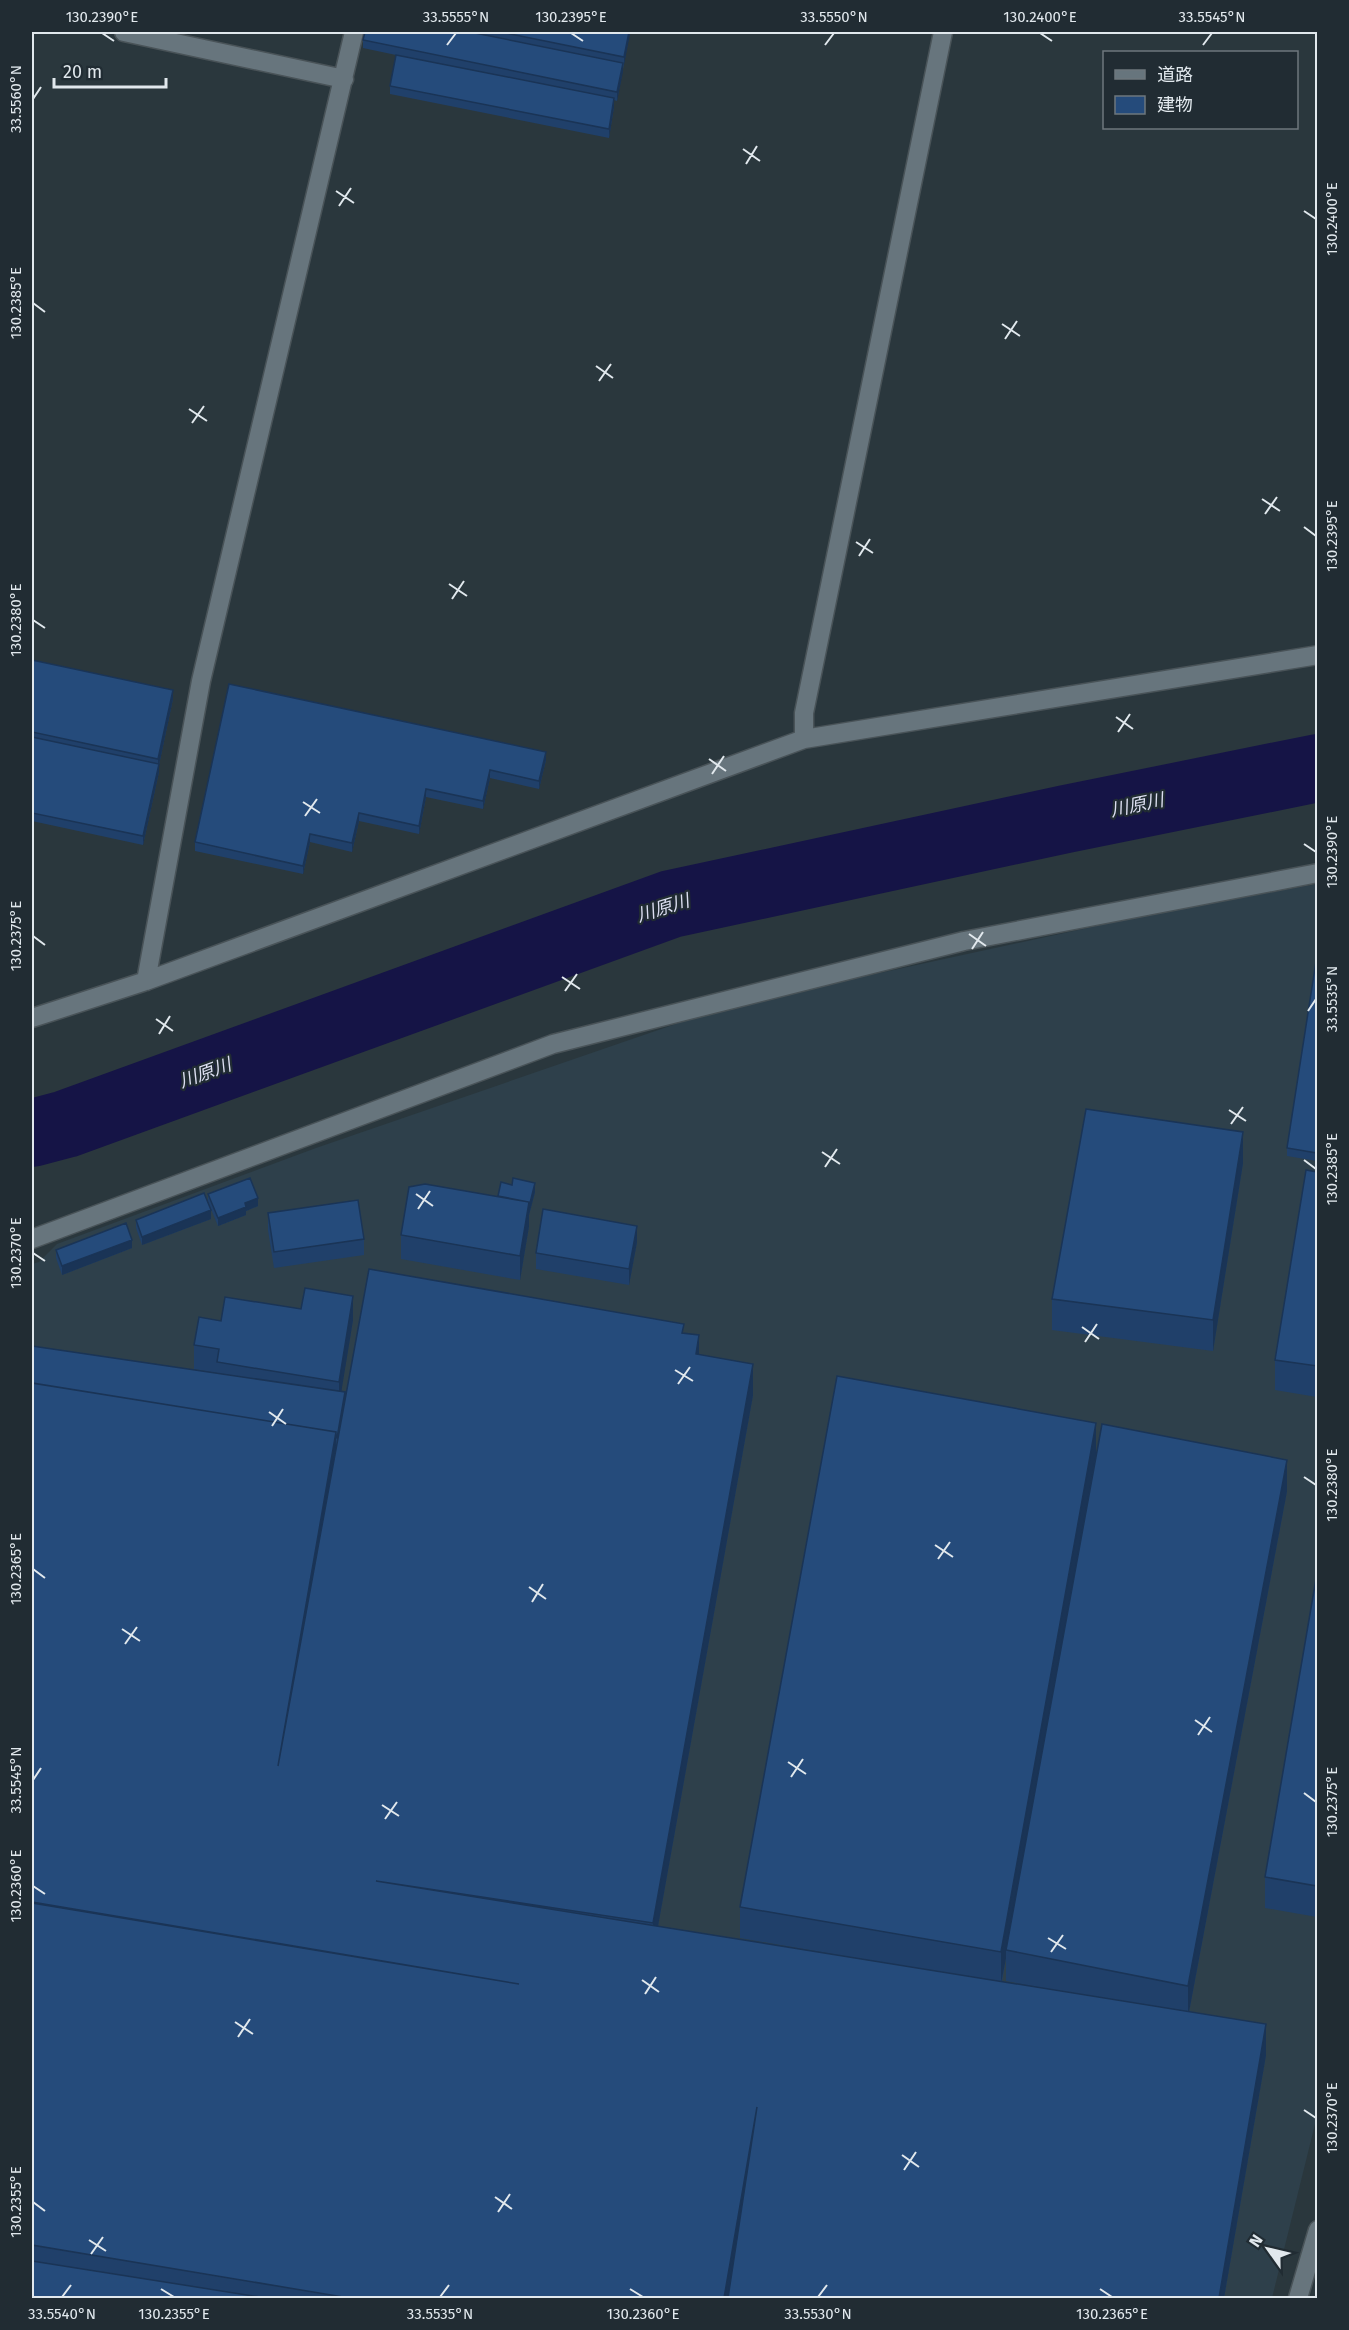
<svg xmlns="http://www.w3.org/2000/svg" width="1349" height="2330" font-family="'Fira Sans','Noto Sans JP',sans-serif">
  <style>
    .built { fill: #2e404b }
    .lines { fill: none; stroke-linecap: round; stroke-linejoin: round }
    .river { stroke: #151446; stroke-width: 68 }
    .street-casing { stroke: #495358; stroke-width: 21 }
    .street { stroke: #67757d; stroke-width: 18 }
    .wall { fill: #20406a; fill-rule: evenodd }
    .shaded-wall { fill: #1a3456 }
    .building { fill: #254b7b; stroke: #1a3456; stroke-width: 1.5 }
    .ticks { fill: none; stroke: #e1e8ed; stroke-width: 2 }
    .labels { text-anchor: middle; stroke-width: 4.5; stroke-linejoin: round; paint-order: stroke }
    .water-label { font-size: 18px; font-style: italic; fill: #dcdff1; stroke: #212c33 }
    .neatline { fill: none; stroke: #e1e8ed; stroke-width: 2 }
    .ticks-label { font-size: 15px; text-anchor: middle; fill: #e1e8ed }
  </style>
  <rect width="100%" height="100%" fill="#2a373d"/>
  <path class="built" d="M 1317,884 L 1318,2112 L 1272,2298 L 32,2298 L 32,1264 L 39,1262 L 57,1244 L 316,1148 L 728,1006 L 1156,913 Z"/>
  <g class="lines">
    <path class="river" d="M 32,1133 L 66,1124 L 671,904 L 1066,819 L 1318,768"/>
    <g class="street-casing">
      <path id="street" d="M 124,32 L 344,79
        M 804,739 L 804,713 L 943,32
        M 146,981 L 201,681 L 354,32
        M 32,1018 L 146,981 L 804,739 L 1318,655
        M 32,1239 L 553,1044 L 964,941 L 1318,873
        M 1298,2298 L 1318,2230"/>
    </g>
    <use href="#street" class="street"/>
  </g>
  <path class="wall" d="M 365,32 L 630,32 L 617,101 L 614,100 L 614,107 L 609,138 L 390,94 L 390,86 L 396,55 L 363,48 L 363,40 Z
    M 32,660 L 173,699 L 159,765 L 159,772 L 143,845 L 32,821 Z
    M 229,684 L 546,760 L 539,789 L 490,778 L 483,809 L 426,797 L 419,834 L 359,821 L 352,852 L 310,842 L 303,874 L 195,851 L 195,842 Z
    M 1317,955 L 1317,1161 L 1287,1156 L 1287,1148 Z
    M 1243,1163 L 1213,1351 L 1052,1330 L 1052,1299 Z
    M 1317,1172 L 1317,1397 L 1275,1390 L 1275,1360 Z
    M 535,1192 L 529,1215 L 529,1226 L 520,1280 L 401,1259 L 401,1235 L 498,1196 Z
    M 208,1194 L 258,1206 L 246,1211 L 246,1215 L 218,1226 L 208,1202 Z
    M 268,1213 L 364,1239 L 364,1255 L 274,1268 L 268,1230 Z
    M 211,1219 L 142,1245 L 136,1228 L 136,1220 Z
    M 637,1242 L 629,1285 L 536,1269 L 536,1253 Z
    M 132,1248 L 62,1275 L 56,1258 L 56,1250 Z
    M 353,1320 L 341,1391 L 345,1397 L 684,1333 L 699,1355 L 753,1395 L 658,1926 L 873,1961 L 740,1938 L 740,1907 L 1096,1454 L 1059,1660 L 1287,1491 L 1189,2012 L 1266,2055 L 1224,2298 L 32,2298 L 32,1346 L 217,1373 L 194,1369 L 194,1345 L 221,1321 ZM 1006,1958 L 1006,1981 L 1043,1988 L 1002,1982 Z
    M 1317,1573 L 1317,1917 L 1265,1908 L 1265,1877 Z"/>
  <path class="shaded-wall" d="M 629,32 L 630,32 L 630,34 L 624,65 L 624,57 Z
    M 623,63 L 623,72 L 617,101 L 617,92 Z
    M 614,98 L 614,107 L 609,138 L 609,129 Z
    M 173,690 L 173,699 L 159,765 L 159,772 L 143,845 L 143,836 L 158,766 L 158,759 Z
    M 546,752 L 546,760 L 539,789 L 539,781 Z
    M 490,770 L 490,778 L 483,809 L 483,801 Z
    M 426,789 L 426,797 L 419,834 L 419,826 Z
    M 359,813 L 359,821 L 352,852 L 352,843 Z
    M 310,834 L 310,842 L 303,874 L 303,866 Z
    M 1243,1132 L 1243,1163 L 1213,1351 L 1213,1320 Z
    M 535,1183 L 535,1192 L 529,1215 L 529,1226 L 520,1280 L 520,1256 L 529,1202 Z
    M 258,1198 L 258,1206 L 246,1211 L 246,1215 L 218,1226 L 218,1218 L 245,1203 Z
    M 211,1210 L 211,1219 L 142,1245 L 142,1237 Z
    M 637,1226 L 637,1242 L 629,1285 L 629,1269 Z
    M 132,1240 L 132,1248 L 62,1275 L 62,1266 Z
    M 353,1296 L 353,1320 L 339,1406 L 339,1382 Z
    M 699,1335 L 699,1366 L 696,1354 Z
    M 753,1364 L 753,1395 L 653,1954 L 653,1923 Z
    M 1096,1423 L 1096,1454 L 1007,1950 L 1006,1950 L 1006,1958 L 1001,1983 L 1001,1952 Z
    M 336,1432 L 336,1463 L 278,1766 Z
    M 1287,1460 L 1287,1491 L 1188,2017 L 1188,1986 Z
    M 1266,2024 L 1266,2055 L 1224,2298 L 1219,2298 Z
    M 757,2107 L 730,2298 L 724,2298 Z"/>
  <path class="building" d="M 365,32 L 470,32 L 623,63 L 617,92 L 363,40 Z
    M 501,32 L 629,32 L 624,57 Z
    M 396,55 L 614,98 L 609,129 L 390,86 Z
    M 32,660 L 173,690 L 158,759 L 32,732 Z
    M 229,684 L 546,752 L 539,781 L 490,770 L 483,801 L 426,789 L 419,826 L 359,813 L 352,843 L 310,834 L 303,866 L 195,842 Z
    M 32,737 L 159,764 L 143,836 L 32,813 Z
    M 1317,955 L 1317,1153 L 1287,1148 Z
    M 1086,1109 L 1243,1132 L 1213,1320 L 1052,1299 Z
    M 1306,1170 L 1317,1172 L 1317,1366 L 1275,1360 Z
    M 250,1178 L 258,1198 L 245,1203 L 246,1207 L 218,1218 L 208,1194 Z
    M 513,1178 L 535,1183 L 529,1207 L 529,1202 L 498,1196 L 501,1182 L 512,1185 Z
    M 425,1184 L 529,1202 L 520,1256 L 401,1235 L 409,1187 Z
    M 204,1193 L 211,1210 L 142,1237 L 136,1220 Z
    M 358,1200 L 364,1239 L 274,1252 L 268,1213 Z
    M 543,1209 L 637,1226 L 629,1269 L 536,1253 Z
    M 126,1223 L 132,1240 L 62,1266 L 56,1250 Z
    M 369,1269 L 684,1324 L 682,1333 L 699,1335 L 696,1354 L 753,1364 L 653,1923 L 376,1881 L 1266,2024 L 1219,2298 L 728,2298 L 757,2107 L 724,2298 L 349,2298 L 32,2245 L 32,1903 L 519,1984 L 32,1902 L 32,1383 L 336,1432 L 278,1766 Z
    M 305,1288 L 353,1296 L 339,1382 L 217,1362 L 219,1349 L 194,1345 L 199,1317 L 221,1321 L 225,1297 L 301,1309 Z
    M 32,1346 L 345,1392 L 337,1438 L 336,1437 L 336,1432 L 32,1383 Z
    M 837,1376 L 1096,1423 L 1001,1952 L 740,1907 Z
    M 1102,1424 L 1287,1460 L 1188,1986 L 1006,1950 Z
    M 1317,1573 L 1317,1886 L 1265,1877 Z
    M 32,2261 L 266,2298 L 32,2298 Z"/>
  <path class="ticks" d="M 102,33 L 114,41M 571,33 L 583,41M 1040,33 L 1052,41M 447,45 L 456,33M 825,45 L 834,33M 1203,45 L 1212,33M 33,99 L 41,87M 743,149 L 760,161M 746,164 L 757,146M 336,191 L 354,203M 339,206 L 351,188M 1304,211 L 1316,219M 33,303 L 45,312M 1002,324 L 1020,336M 1005,339 L 1017,321M 596,366 L 613,378M 599,381 L 611,364M 189,409 L 207,421M 192,423 L 204,406M 1262,499 L 1280,511M 1265,514 L 1277,497M 1304,527 L 1316,536M 856,542 L 873,553M 859,556 L 870,539M 449,584 L 467,596M 452,599 L 464,581M 33,620 L 45,628M 1116,717 L 1133,729M 1118,732 L 1130,714M 709,759 L 726,771M 712,774 L 724,756M 303,802 L 320,813M 305,816 L 317,799M 1304,844 L 1316,852M 969,934 L 986,946M 33,936 L 45,945M 972,949 L 983,932M 562,977 L 580,989M 565,991 L 577,974M 1308,1011 L 1316,999M 156,1019 L 173,1031M 159,1034 L 170,1016M 1229,1110 L 1246,1121M 1231,1124 L 1243,1107M 822,1152 L 840,1164M 1304,1160 L 1316,1169M 825,1167 L 837,1149M 416,1194 L 433,1206M 418,1209 L 430,1191M 33,1253 L 45,1261M 1082,1327 L 1099,1339M 1085,1342 L 1097,1324M 675,1370 L 693,1381M 678,1384 L 690,1367M 269,1412 L 286,1424M 272,1426 L 283,1409M 1304,1477 L 1316,1485M 935,1545 L 953,1557M 938,1559 L 950,1542M 33,1569 L 45,1578M 529,1587 L 546,1599M 532,1602 L 543,1584M 122,1629 L 140,1641M 125,1644 L 137,1627M 1195,1720 L 1212,1732M 1198,1735 L 1210,1717M 788,1762 L 806,1774M 791,1777 L 803,1759M 33,1780 L 41,1768M 1304,1793 L 1316,1802M 382,1805 L 399,1816M 385,1819 L 397,1802M 33,1886 L 45,1894M 1048,1938 L 1066,1949M 1051,1952 L 1063,1935M 642,1980 L 659,1992M 645,1994 L 656,1977M 235,2022 L 253,2034M 238,2037 L 250,2019M 1304,2110 L 1316,2118M 902,2155 L 919,2167M 904,2170 L 916,2152M 495,2197 L 512,2209M 33,2202 L 45,2211M 498,2212 L 510,2194M 89,2240 L 106,2251M 91,2254 L 103,2237M 161,2289 L 174,2297M 630,2289 L 643,2297M 1100,2289 L 1112,2297M 62,2297 L 71,2285M 440,2297 L 449,2285M 818,2297 L 827,2285"/>
  <g class="labels">
    <g class="water-label">
      <text transform="translate(1137 805) rotate(-12)" y="6">川原川</text>
      <text transform="translate(663 908) rotate(-17)" y="6">川原川</text>
      <text transform="translate(205 1073) rotate(-20)" y="6">川原川</text>
    </g>
  </g>
  <rect width="1349" height="2330" fill="none" stroke="#212c33" stroke-width="66"/>
  <rect x="1103" y="51" width="195" height="78" fill="#212c33" stroke="#6e777d" stroke-width="1.5"/>
  <rect x="1115" y="70" width="30" height="9" fill="#67757d" stroke="#6e777d" stroke-width="1.5"/>
  <text x="1157" y="81" font-size="18" fill="#e1e8ed">道路</text>
  <rect x="1115" y="96" width="30" height="18" fill="#254b7b" stroke="#6e777d" stroke-width="1.5"/>
  <text x="1157" y="111" font-size="18" fill="#e1e8ed">建物</text>
  <g transform="translate(1268 2249) rotate(304)" stroke="#212c33" stroke-width="4.5" paint-order="stroke">
  <path d="M0-4.5L10 22L0 15L-10 22Z" fill="#e1e8ed"/>
  <text y="-9" font-size="16" font-weight="bold" text-anchor="middle" fill="#e1e8ed">N</text>
  </g>
  <path d="M54 78v9h112v-9" fill="none" stroke="#e1e8ed" stroke-width="3"/>
  <text x="63" y="78" font-size="18" fill="#e1e8ed" stroke="#212c33" stroke-width="4.5" paint-order="stroke">20 m</text>
  <rect x="33" y="33" width="1283" height="2264" class="neatline"/>
  <g class="ticks-label">
    <text x="102" y="22">130.2390°E</text>
    <text x="456" y="22">33.5555°N</text>
    <text x="571" y="22">130.2395°E</text>
    <text x="834" y="22">33.5550°N</text>
    <text x="1040" y="22">130.2400°E</text>
    <text x="1212" y="22">33.5545°N</text>
    <text transform="translate(16 99) rotate(-90)" y="5">33.5560°N</text>
    <text transform="translate(1332 219) rotate(-90)" y="5">130.2400°E</text>
    <text transform="translate(16 303) rotate(-90)" y="5">130.2385°E</text>
    <text transform="translate(1332 536) rotate(-90)" y="5">130.2395°E</text>
    <text transform="translate(16 620) rotate(-90)" y="5">130.2380°E</text>
    <text transform="translate(1332 852) rotate(-90)" y="5">130.2390°E</text>
    <text transform="translate(16 936) rotate(-90)" y="5">130.2375°E</text>
    <text transform="translate(1332 999) rotate(-90)" y="5">33.5535°N</text>
    <text transform="translate(1332 1169) rotate(-90)" y="5">130.2385°E</text>
    <text transform="translate(16 1253) rotate(-90)" y="5">130.2370°E</text>
    <text transform="translate(1332 1485) rotate(-90)" y="5">130.2380°E</text>
    <text transform="translate(16 1569) rotate(-90)" y="5">130.2365°E</text>
    <text transform="translate(16 1780) rotate(-90)" y="5">33.5545°N</text>
    <text transform="translate(1332 1802) rotate(-90)" y="5">130.2375°E</text>
    <text transform="translate(16 1886) rotate(-90)" y="5">130.2360°E</text>
    <text transform="translate(1332 2118) rotate(-90)" y="5">130.2370°E</text>
    <text transform="translate(16 2202) rotate(-90)" y="5">130.2355°E</text>
    <text x="62" y="2319">33.5540°N</text>
    <text x="174" y="2319">130.2355°E</text>
    <text x="440" y="2319">33.5535°N</text>
    <text x="643" y="2319">130.2360°E</text>
    <text x="818" y="2319">33.5530°N</text>
    <text x="1112" y="2319">130.2365°E</text>
  </g>
</svg>
